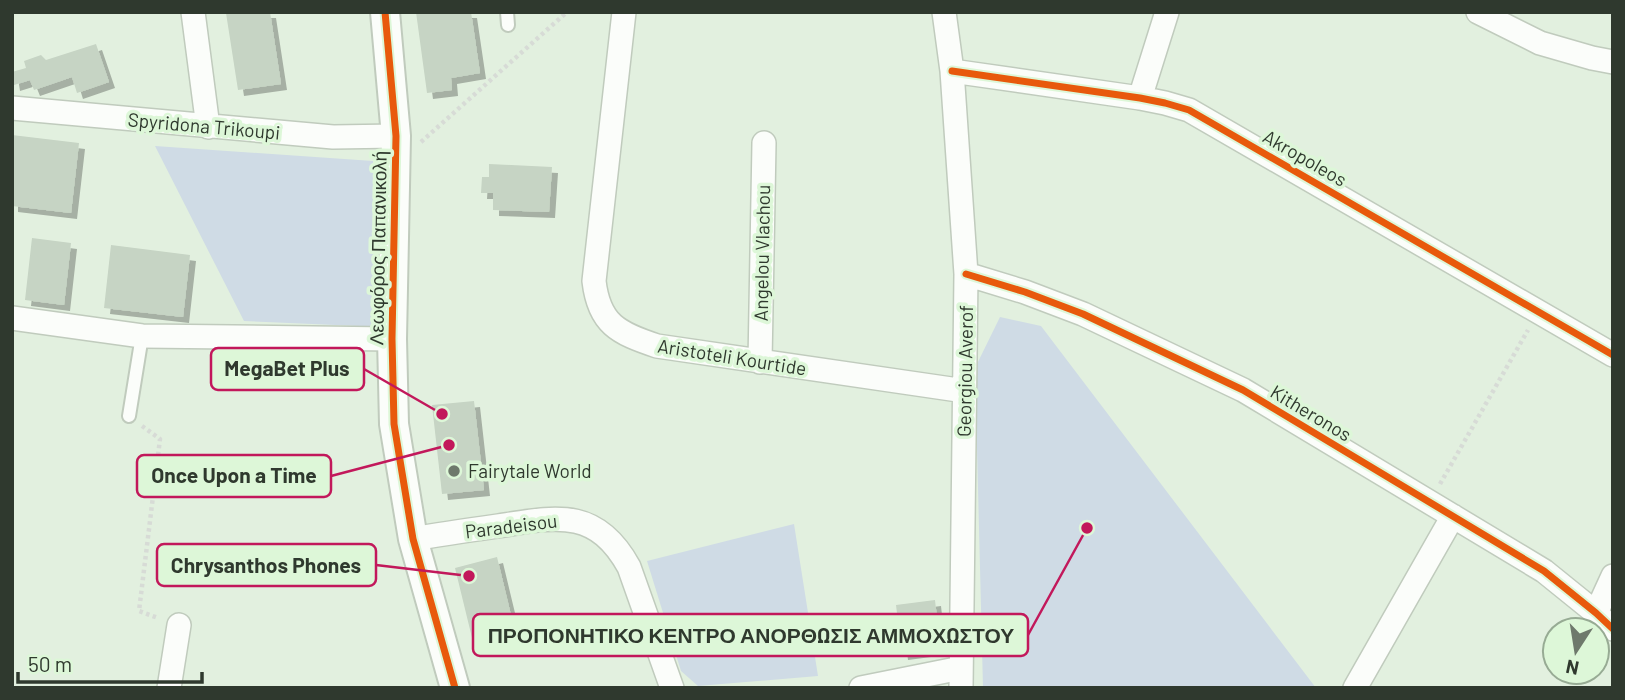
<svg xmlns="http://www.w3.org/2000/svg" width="1625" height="700" font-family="Barlow,sans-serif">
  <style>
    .green { fill: #cfdbe5 }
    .building { fill: #c6d4c4; filter: url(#shadow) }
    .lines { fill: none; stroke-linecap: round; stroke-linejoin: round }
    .service-casing { stroke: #c0cbbd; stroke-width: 16 }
    .minor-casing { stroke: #c0cbbd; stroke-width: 26 }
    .tertiary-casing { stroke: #c0cbbd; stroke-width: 32 }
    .path { stroke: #d7dbd6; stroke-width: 4.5; stroke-dasharray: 3.5 3.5; stroke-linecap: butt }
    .service { stroke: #fbfdfa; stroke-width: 12 }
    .minor { stroke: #fbfdfa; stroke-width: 23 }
    .tertiary { stroke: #fbfdfa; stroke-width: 28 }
    .cycleway-casing { stroke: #ddf7d8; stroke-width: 11 }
    .cycleway { stroke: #e8590c; stroke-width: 7 }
    .poi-dot { fill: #6e796c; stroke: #ddf7d8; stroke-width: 2.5 }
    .labels { text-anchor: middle; stroke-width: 7; stroke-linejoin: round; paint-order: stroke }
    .street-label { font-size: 19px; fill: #2f392e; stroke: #ddf7d8 }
    .poi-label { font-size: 19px; fill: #2f392e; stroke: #ddf7d8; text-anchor: start }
    .leader { fill: none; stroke: #c2185b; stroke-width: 2.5 }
    .callout-dot { fill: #c2185b; stroke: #ddf7d8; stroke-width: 2.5 }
    .callout { fill: #ddf7d8; stroke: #c2185b; stroke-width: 2.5 }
    .callout-label { font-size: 21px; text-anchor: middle; font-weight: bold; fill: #2f392e }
  </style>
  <defs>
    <filter id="shadow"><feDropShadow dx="6" dy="6" stdDeviation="0" flood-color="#0004"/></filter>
  </defs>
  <rect width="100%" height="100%" fill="#e2f0df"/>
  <path class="green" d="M 155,146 L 373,161 L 382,327 L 244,321 Z
    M 1000,317 L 1041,326 L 1316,688 L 983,688 L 975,368 Z
    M 794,524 L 818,676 L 698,686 L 681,671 L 647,561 Z"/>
  <path class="building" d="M 234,12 L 270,12 L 281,84 L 238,90 L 226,13 Z
    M 416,12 L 471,12 L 480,73 L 451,78 L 452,90 L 427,93 Z
    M 96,44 L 109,82 L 77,93 L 72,77 L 34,90 L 30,80 L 14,85 L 12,72 L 26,68 L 24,61 L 41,55 L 46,60 Z
    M 12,135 L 79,143 L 71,213 L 12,206 Z
    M 489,164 L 552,167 L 549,212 L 493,210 L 493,193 L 481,193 L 482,177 L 489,177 Z
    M 32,238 L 71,243 L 64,305 L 25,300 Z
    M 111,245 L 190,255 L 183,317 L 104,308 Z
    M 474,401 L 484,490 L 442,494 L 432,405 Z
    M 497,557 L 516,636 L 474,646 L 455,568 Z
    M 935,600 L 938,627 L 931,628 L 933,642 L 924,644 L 925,651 L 902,654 L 896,605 Z"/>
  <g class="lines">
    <g class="service-casing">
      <path id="service" d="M 507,12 L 508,25
        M 129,416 L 142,336"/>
    </g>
    <g class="minor-casing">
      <path id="minor" d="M 193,12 L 208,127
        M 624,12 L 594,281 C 599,324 618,333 657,346 L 965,391
        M 944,12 L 952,71 L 966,274 L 961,688
        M 1478,12 L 1540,43 L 1592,58 L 1613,62
        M 952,71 L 1140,98 L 1165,103 L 1189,110 L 1613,355
        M 1140,98 L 1167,12
        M 12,108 L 333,137 L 396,136
        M 966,274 L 1025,292 L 1083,314 L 1243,390 L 1544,571 L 1596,613 L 1613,629
        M 12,318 L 142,336 L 392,339
        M 760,362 L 764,143
        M 413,539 C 442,534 470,530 498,526 C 556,517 596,507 629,567 L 672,688
        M 1596,613 L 1613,576
        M 169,688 L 179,625
        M 861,688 L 961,668
        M 1355,688 L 1453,516"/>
    </g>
    <g class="tertiary-casing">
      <path id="tertiary" d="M 385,12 L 396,136 L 392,339 L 394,424 L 413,539 L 455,688"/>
    </g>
    <path class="path" d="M 421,142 L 567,12
      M 142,426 L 160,439 L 139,611 L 158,618
      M 1440,484 L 1528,330"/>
    <use href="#service" class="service"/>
    <use href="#minor" class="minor"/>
    <use href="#tertiary" class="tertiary"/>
    <g class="cycleway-casing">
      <path id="cycleway" d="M 385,12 L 396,136 L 392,339 L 394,424 L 413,539 L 455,688
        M 952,71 L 1140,98 L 1165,103 L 1189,110 L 1613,355
        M 966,274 L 1025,292 L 1083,314 L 1243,390 L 1544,571 L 1596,613 L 1613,629"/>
    </g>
    <use href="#cycleway" class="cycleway"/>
  </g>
  <circle class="poi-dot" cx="454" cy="471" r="7"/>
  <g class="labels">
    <g class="street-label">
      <text transform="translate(204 126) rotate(5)" y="7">Spyridona Trikoupi</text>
      <text transform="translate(1305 158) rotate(30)" y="7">Akropoleos</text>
      <text transform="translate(378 248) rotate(-89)" y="7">Λεωφόρος Παπανικολή</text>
      <text transform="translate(762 253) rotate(-89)" y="7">Angelou Vlachou</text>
      <text transform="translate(732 357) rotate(9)" y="7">Aristoteli Kourtide</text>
      <text transform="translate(965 371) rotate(-89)" y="7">Georgiou Averof</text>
      <text transform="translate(1311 413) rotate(31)" y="7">Kitheronos</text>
      <text transform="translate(511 526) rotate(-7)" y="7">Paradeisou</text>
    </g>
    <g class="poi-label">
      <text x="468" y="478">Fairytale World</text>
    </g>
  </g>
  <path class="leader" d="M442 414L364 369M449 445L331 476M469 576L376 565M1087 528L1028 635"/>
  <g class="callout-dot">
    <circle cx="442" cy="414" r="7"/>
    <circle cx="449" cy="445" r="7"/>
    <circle cx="469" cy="576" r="7"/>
    <circle cx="1087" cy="528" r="7"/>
  </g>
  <g class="callout">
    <rect x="211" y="348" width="153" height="42" rx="7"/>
    <rect x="137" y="455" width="194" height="42" rx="7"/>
    <rect x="157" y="544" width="219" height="42" rx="7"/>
    <rect x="473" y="614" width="555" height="42" rx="7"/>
  </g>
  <g class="callout-label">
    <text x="287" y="376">MegaBet Plus</text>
    <text x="234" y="483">Once Upon a Time</text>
    <text x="266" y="573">Chrysanthos Phones</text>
    <text x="751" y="643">ΠΡΟΠΟΝΗΤΙΚΟ ΚΕΝΤΡΟ ΑΝΟΡΘΩΣΙΣ ΑΜΜΟΧΩΣΤΟΥ</text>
  </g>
  <rect width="1625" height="700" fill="none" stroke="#2f392e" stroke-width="28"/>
  <g transform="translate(1576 651) rotate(192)"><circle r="33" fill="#ddf7d8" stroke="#97ab94" stroke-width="2"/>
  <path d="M0-5L12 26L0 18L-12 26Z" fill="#6e796c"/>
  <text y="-10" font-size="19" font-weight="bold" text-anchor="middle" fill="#2f392e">N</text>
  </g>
  <path d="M18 672v10h184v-10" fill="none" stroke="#2f392e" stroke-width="3.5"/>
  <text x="28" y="672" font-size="21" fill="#2f392e" stroke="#ddf7d8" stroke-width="5" paint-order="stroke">50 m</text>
</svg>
